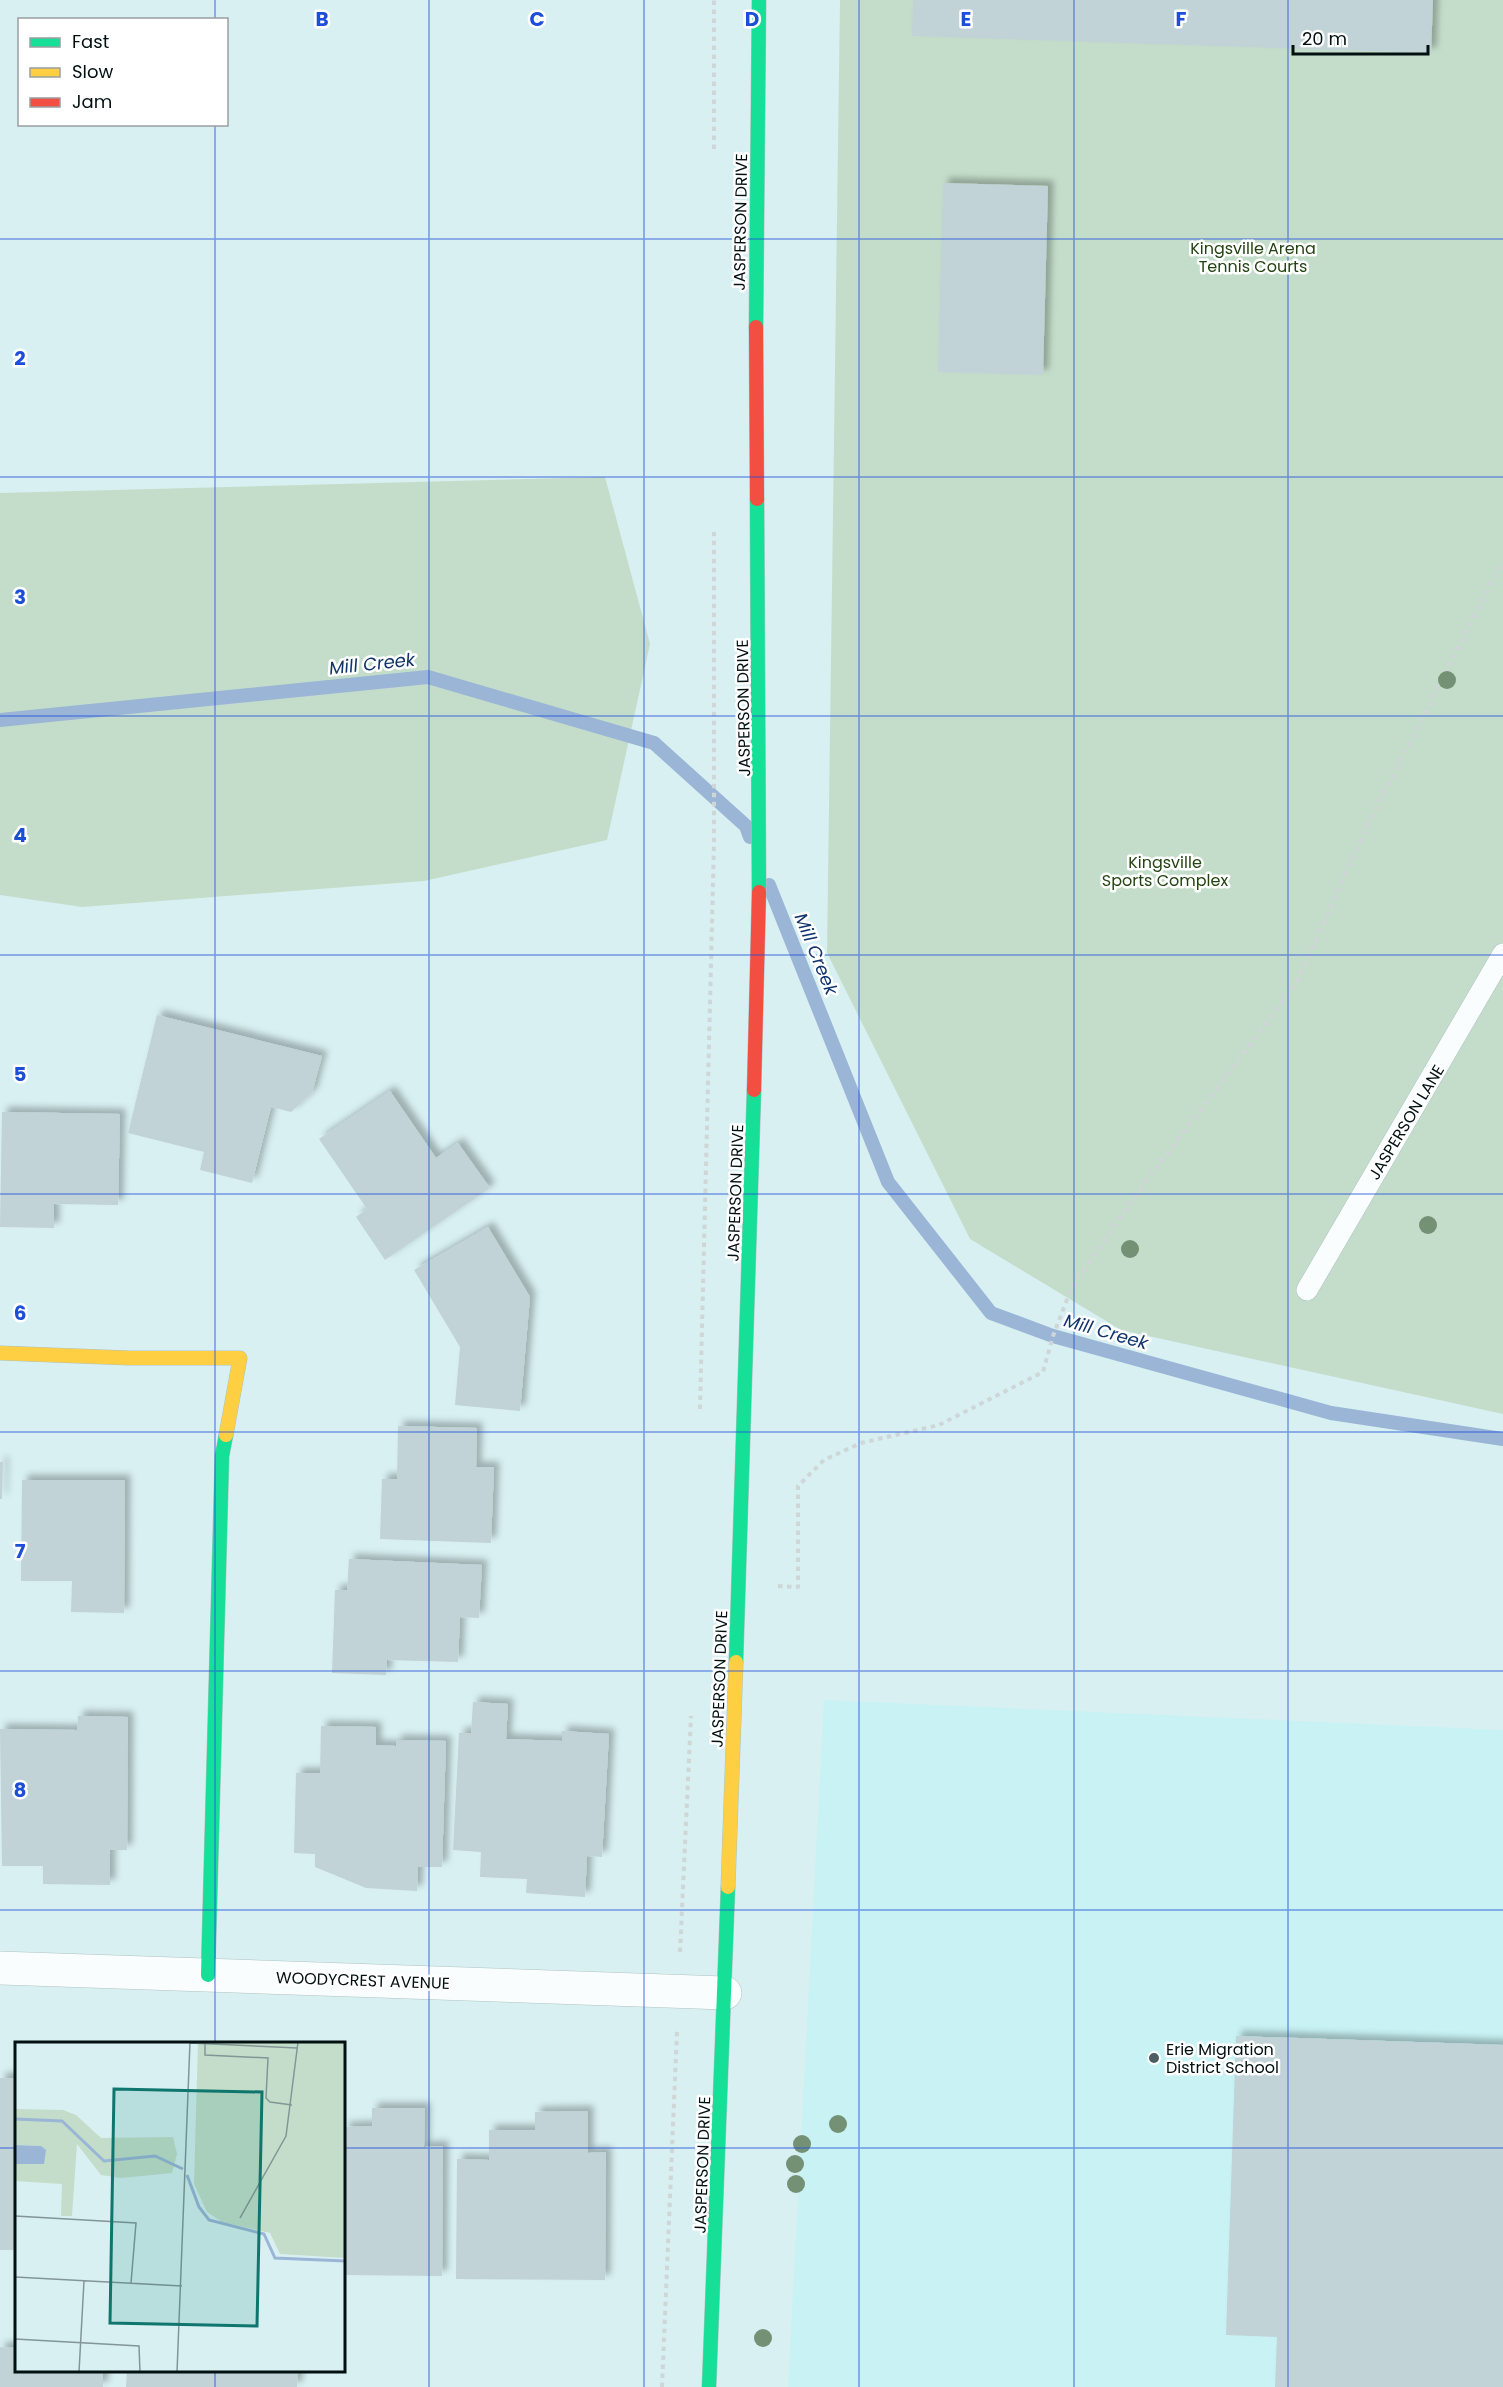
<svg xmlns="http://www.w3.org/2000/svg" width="1503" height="2387" font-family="Poppins,sans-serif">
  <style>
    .built { fill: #c8f2f4 }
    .green { fill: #c4ddca }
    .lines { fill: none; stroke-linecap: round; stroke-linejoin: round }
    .stream { stroke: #9ab5d6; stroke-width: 14 }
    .building { fill: #c1d3d7; filter: url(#shadow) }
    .lane-casing { stroke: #afc2c3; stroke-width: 22 }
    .street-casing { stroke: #afc2c3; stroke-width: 34 }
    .fast-casing { stroke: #afc2c3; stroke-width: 15 }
    .slow-casing { stroke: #afc2c3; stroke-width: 15 }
    .jam-casing { stroke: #afc2c3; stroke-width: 15 }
    .path { stroke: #cfd6d7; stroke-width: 4; stroke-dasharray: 4.5 4.5; stroke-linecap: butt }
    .lane { stroke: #f9fdfd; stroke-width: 21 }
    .street { stroke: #f9fdfd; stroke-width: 33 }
    .fast { stroke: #16e098; stroke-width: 14 }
    .slow { stroke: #ffcf43; stroke-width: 14 }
    .jam { stroke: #f24e42; stroke-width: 14 }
    .tree { fill: #749176 }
    .grid { fill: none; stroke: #1d4ed8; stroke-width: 1.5; stroke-opacity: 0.55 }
    .poi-dot { fill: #4d5e60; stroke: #fff; stroke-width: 2 }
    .labels { text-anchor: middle; stroke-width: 5; stroke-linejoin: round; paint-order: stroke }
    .street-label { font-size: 16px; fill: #021011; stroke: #fff }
    .park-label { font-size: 16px; fill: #234311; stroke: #fff }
    .poi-label { font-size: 16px; fill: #021011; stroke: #fff; text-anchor: start }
    .water-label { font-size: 18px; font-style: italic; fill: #11346c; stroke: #fff }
    .inset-river { fill: none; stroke: #9ab5d6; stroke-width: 3 }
    .inset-road { fill: none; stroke: #829698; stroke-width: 1.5 }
    .view { fill: #0f766e; fill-opacity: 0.15; stroke: #0f766e; stroke-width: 3 }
    .inset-edge { fill: none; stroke: #021011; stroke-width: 3 }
    .grid-label { font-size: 20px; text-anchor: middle; font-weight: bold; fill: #1d4ed8; stroke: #fff; stroke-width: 5; stroke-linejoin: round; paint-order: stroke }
  </style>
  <defs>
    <filter id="shadow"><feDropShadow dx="5.5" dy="-5.5" stdDeviation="3" flood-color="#0004"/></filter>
  </defs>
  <rect width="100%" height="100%" fill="#d8f0f2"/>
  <path class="built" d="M 824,1700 L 1503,1730 L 1503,2387 L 788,2387 Z"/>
  <path class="green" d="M 840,0 L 1503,0 L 1503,1414 L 1121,1330 L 970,1239 L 827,953 Z
    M 605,477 L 650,644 L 607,840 L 424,881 L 82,907 L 0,895 L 0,493 Z"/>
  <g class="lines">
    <path class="stream" d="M 0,720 L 428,677 L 654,743 L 746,826 L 750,837
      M 769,885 L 888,1182 L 991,1313 L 1053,1336 L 1331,1413 L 1503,1439"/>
  </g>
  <path class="building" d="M 913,0 L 1433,0 L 1431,53 L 912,36 Z
    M 943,183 L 1048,186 L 1043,375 L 938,372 Z
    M 157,1015 L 322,1056 L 312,1093 L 291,1112 L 271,1107 L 252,1183 L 200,1170 L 204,1152 L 128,1133 Z
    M 390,1091 L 436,1158 L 458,1143 L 490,1188 L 385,1260 L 356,1217 L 367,1209 L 319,1139 Z
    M 2,1112 L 120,1114 L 118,1205 L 54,1204 L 54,1228 L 0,1227 Z
    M 488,1227 L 530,1297 L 520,1411 L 455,1405 L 460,1347 L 414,1270 Z
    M 398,1426 L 477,1428 L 476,1467 L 494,1467 L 491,1543 L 380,1539 L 382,1479 L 397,1479 Z
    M 0,1462 L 3,1462 L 2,1499 L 0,1499 Z
    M 22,1480 L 125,1480 L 124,1613 L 71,1612 L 72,1581 L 21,1581 Z
    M 349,1559 L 482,1565 L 479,1618 L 460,1617 L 458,1662 L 387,1660 L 386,1675 L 332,1673 L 335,1590 L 347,1590 Z
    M 473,1702 L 508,1704 L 506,1739 L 562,1741 L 562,1731 L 609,1734 L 602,1857 L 587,1856 L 585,1897 L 526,1893 L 527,1879 L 480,1877 L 481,1852 L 453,1850 L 459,1733 L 471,1733 Z
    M 78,1716 L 128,1717 L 127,1850 L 110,1850 L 110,1885 L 43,1884 L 43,1866 L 2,1866 L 0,1729 L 77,1730 Z
    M 321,1726 L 376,1727 L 376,1745 L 396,1746 L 396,1740 L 446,1741 L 442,1867 L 418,1867 L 417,1891 L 366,1888 L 315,1867 L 315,1854 L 294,1853 L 296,1773 L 320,1773 Z
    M 1236,2036 L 1503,2045 L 1503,2387 L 1275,2387 L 1277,2337 L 1226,2335 Z
    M 0,2078 L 16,2078 L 16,2250 L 0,2250 Z
    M 372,2108 L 425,2108 L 424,2147 L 443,2146 L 442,2276 L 344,2275 L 344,2127 L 372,2126 Z
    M 588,2111 L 588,2153 L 606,2152 L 605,2280 L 456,2279 L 457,2159 L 489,2160 L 489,2130 L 535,2130 L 535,2112 Z
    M 0,2347 L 16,2348 L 16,2370 L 103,2370 L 103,2387 L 0,2387 Z
    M 127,2370 L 298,2370 L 297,2387 L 126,2387 Z"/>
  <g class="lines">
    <g class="lane-casing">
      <path id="lane" d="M 1307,1290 L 1503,954"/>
    </g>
    <g class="street-casing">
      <path id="street" d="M 0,1968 L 725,1993"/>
    </g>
    <g class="fast-casing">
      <path id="fast" d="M 756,327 L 759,0
        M 757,499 L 759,892
        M 736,1662 L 754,1090
        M 208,1975 L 222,1456 L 226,1435
        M 709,2387 L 728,1887"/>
    </g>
    <g class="slow-casing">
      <path id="slow" d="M 0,1353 L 129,1358 L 240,1358 L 226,1435
        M 728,1887 L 736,1662"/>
    </g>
    <g class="jam-casing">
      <path id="jam" d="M 756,327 L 757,499
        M 754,1090 L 759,892"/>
    </g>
    <path class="path" d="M 714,149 L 714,0
      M 700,1409 L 714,842 L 714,532
      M 778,1586 L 798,1587 L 798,1486 L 824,1460 L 861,1443 L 939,1425 L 1043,1372 L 1053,1336 L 1071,1289 L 1129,1204 L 1296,983 L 1374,811 L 1503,561
      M 680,1952 L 691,1716
      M 662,2387 L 677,2031"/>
    <use href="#lane" class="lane"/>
    <use href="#street" class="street"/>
    <use href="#fast" class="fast"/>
    <use href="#slow" class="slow"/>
    <use href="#jam" class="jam"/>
  </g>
  <g class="tree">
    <circle cx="1447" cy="680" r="9"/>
    <circle cx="1428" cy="1225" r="9"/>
    <circle cx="1130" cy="1249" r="9"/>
    <circle cx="838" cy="2124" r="9"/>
    <circle cx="802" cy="2144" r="9"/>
    <circle cx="795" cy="2164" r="9"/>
    <circle cx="796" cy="2184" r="9"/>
    <circle cx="763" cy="2338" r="9"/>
  </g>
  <path class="grid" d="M 215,0 L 215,20M 429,0 L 429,2387M 644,0 L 644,2387M 859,0 L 859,2387M 1074,0 L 1074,2387M 1288,0 L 1288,2387M 215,124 L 215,2044M 0,239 L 1503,239M 0,477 L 1503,477M 0,716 L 1503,716M 0,955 L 1503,955M 0,1194 L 1503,1194M 0,1432 L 1503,1432M 0,1671 L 1503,1671M 0,1910 L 1503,1910M 0,2148 L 16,2148M 344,2148 L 1503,2148M 215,2370 L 215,2387"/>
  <circle class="poi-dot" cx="1154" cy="2058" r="6"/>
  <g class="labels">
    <g class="street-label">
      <text transform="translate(740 222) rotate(-89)" y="6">JASPERSON DRIVE</text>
      <text transform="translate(743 708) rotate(-91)" y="6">JASPERSON DRIVE</text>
      <text transform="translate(1406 1122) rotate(-59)" y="6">JASPERSON LANE</text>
      <text transform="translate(735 1193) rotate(-88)" y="6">JASPERSON DRIVE</text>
      <text transform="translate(719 1679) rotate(-88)" y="6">JASPERSON DRIVE</text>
      <text transform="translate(363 1980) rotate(2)" y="6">WOODYCREST AVENUE</text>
      <text transform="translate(702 2165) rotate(-88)" y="6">JASPERSON DRIVE</text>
    </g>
    <g class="park-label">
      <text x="1253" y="254">Kingsville Arena<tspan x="1253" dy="18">Tennis Courts</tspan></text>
      <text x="1165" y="868">Kingsville<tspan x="1165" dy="18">Sports Complex</tspan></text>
    </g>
    <g class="poi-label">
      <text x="1166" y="2055">Erie Migration<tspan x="1166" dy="18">District School</tspan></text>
    </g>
    <g class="water-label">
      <text transform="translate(372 664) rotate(-6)" y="6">Mill Creek</text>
      <text transform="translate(816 954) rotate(68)" y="6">Mill Creek</text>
      <text transform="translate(1106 1332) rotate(16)" y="6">Mill Creek</text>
    </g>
  </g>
  <g transform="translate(15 2042)">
    <rect width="330" height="330" fill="#d8f0f2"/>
    <path d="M 183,0 L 330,0 L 330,216 L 265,212 L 255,191 L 207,180 L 192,170 L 179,142 ZM 0,67 L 48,68 L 61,73 L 86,96 L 158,95 L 162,112 L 157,131 L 106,136 L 86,133 L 62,102 L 57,174 L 46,174 L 47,142 L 0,139 L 0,122 L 26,104 L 0,103 Z" fill="#c4ddca"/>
    <path d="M 0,103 L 26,104 L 31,108 L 29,122 L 0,122 Z" fill="#9ab5d6"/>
    <path class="inset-river" d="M 0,77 L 47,79 L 89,119 L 140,114 L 168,127M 172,133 L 184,165 L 194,178 L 249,192 L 260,216 L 330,219"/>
    <path class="inset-road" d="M 175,1 L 282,6M 190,1 L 190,13 L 253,16 L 251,56 L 255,60 L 277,63M 0,174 L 121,181 L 116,241M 225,176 L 271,94 L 283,0M 0,235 L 167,244M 0,297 L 124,304 L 125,330M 64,330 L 69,239M 162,330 L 175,0"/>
    <path class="view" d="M 99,47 L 247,50 L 242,284 L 95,281 Z"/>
    <rect width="330" height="330" class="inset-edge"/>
  </g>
  <g class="grid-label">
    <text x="322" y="26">B</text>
    <text x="537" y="26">C</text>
    <text x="752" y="26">D</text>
    <text x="966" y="26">E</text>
    <text x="1181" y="26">F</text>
    <text x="20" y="365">2</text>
    <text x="20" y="604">3</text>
    <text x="20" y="842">4</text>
    <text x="20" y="1081">5</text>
    <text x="20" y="1320">6</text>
    <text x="20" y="1558">7</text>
    <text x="20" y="1797">8</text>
  </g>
  <rect x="18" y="18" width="210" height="108" fill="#ffffff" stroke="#9a9fa0" stroke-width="1.5"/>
  <rect x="30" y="38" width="30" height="9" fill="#16e098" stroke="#9a9fa0" stroke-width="1.5"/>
  <text x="72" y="48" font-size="18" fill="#021011">Fast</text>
  <rect x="30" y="68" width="30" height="9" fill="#ffcf43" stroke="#9a9fa0" stroke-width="1.5"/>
  <text x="72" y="78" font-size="18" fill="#021011">Slow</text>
  <rect x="30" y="98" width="30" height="9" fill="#f24e42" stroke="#9a9fa0" stroke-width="1.5"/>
  <text x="72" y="108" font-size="18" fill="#021011">Jam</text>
  <path d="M1293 45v9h135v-9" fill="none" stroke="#021011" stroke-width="3"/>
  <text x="1302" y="45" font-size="18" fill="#021011" stroke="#ffffff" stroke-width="4.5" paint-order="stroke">20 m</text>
</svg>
